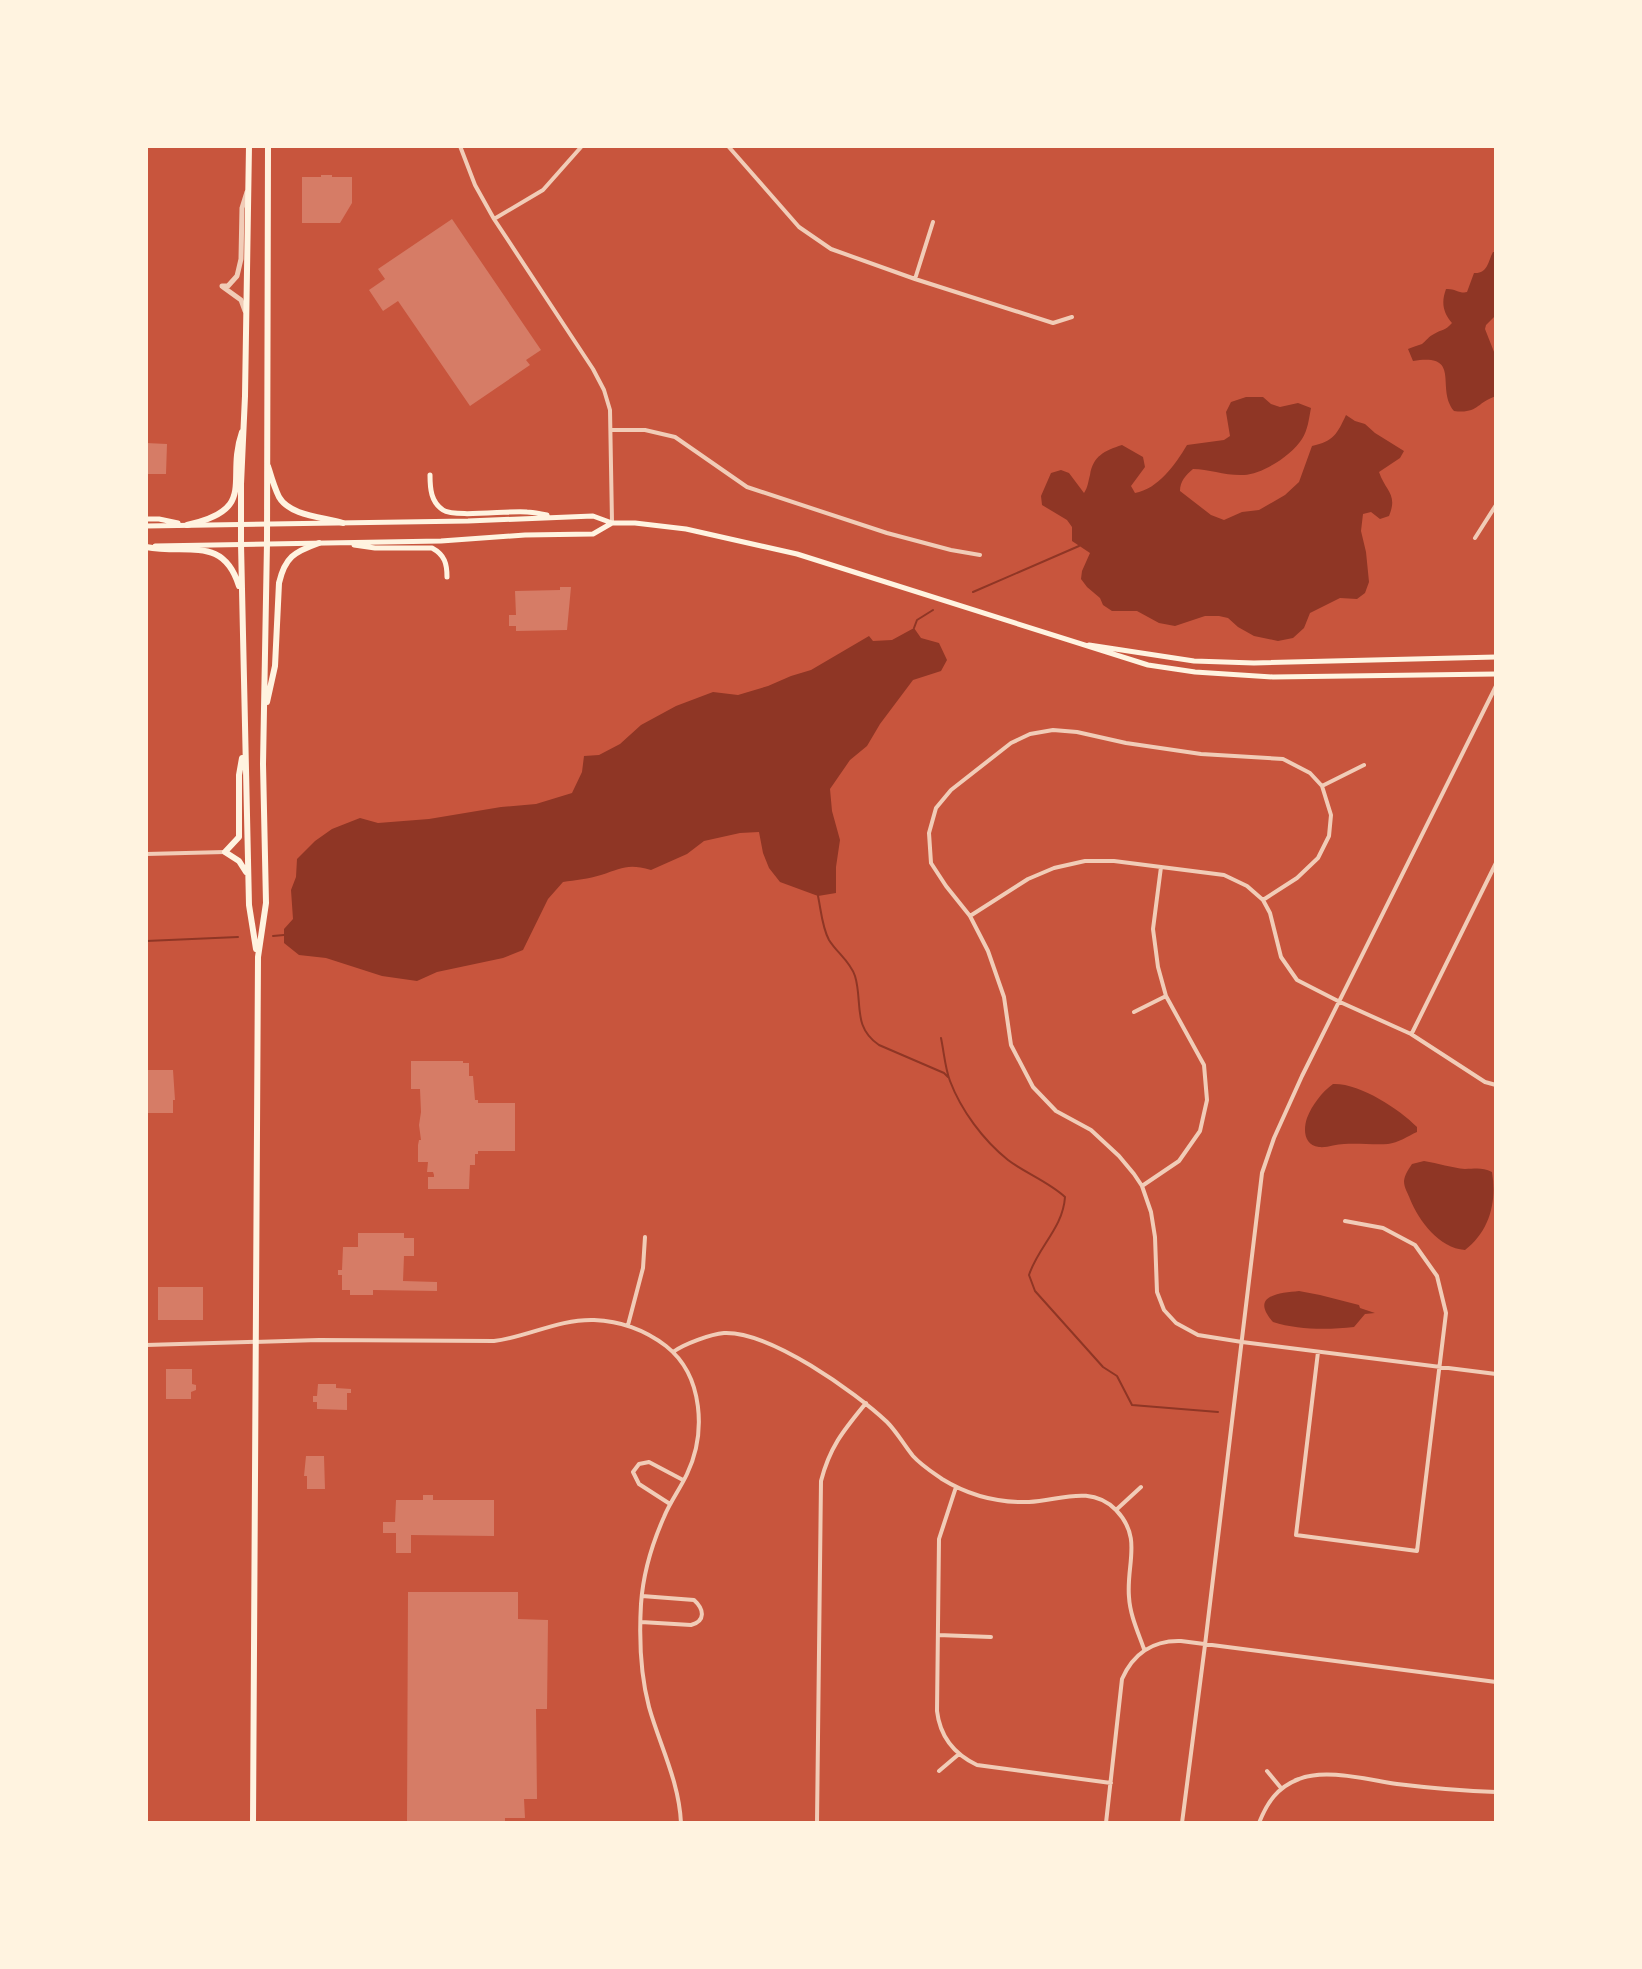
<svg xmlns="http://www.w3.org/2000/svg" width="1642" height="1969" font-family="'Noto Serif',serif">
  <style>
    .water { fill: #8f3625 }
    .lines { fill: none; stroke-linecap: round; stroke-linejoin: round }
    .stream { stroke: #8f3625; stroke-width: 2 }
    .building { fill: #d67c66 }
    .minor { stroke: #f1ccb7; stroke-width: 4 }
    .tertiary { stroke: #f1ccb7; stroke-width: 5 }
    .secondary { stroke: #fff3e0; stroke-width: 5 }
    .primary { stroke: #fff3e0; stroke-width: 6 }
  </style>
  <rect width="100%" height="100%" fill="#c8553d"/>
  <path class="water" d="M 1493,252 L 1496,252 L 1496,315 L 1486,325 L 1485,329 L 1496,357 L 1496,396 C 1476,403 1478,414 1454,411 C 1435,388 1463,353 1413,361 L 1408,349 C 1412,347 1417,346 1422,344 C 1426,341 1429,336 1434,334 C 1442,329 1445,331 1452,323 C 1443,312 1441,303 1446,289 C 1454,288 1460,294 1467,292 L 1474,273 C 1488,274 1488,261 1493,252 Z
    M 1246,397 L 1263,397 L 1271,404 L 1280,407 L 1298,403 L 1311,408 C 1309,418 1308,430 1302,439 C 1292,455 1263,474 1244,475 C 1226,476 1209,469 1193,469 C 1186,475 1180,481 1180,491 L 1211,515 L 1224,520 L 1242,512 L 1259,510 L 1285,495 L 1299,482 L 1312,446 C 1334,441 1337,434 1346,415 L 1355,421 L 1365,424 L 1375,433 L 1404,451 L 1400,458 L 1379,472 C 1386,492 1398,494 1389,516 L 1380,519 L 1371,512 L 1363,514 L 1361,531 L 1366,552 L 1369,582 L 1365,593 L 1357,599 L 1340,598 L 1310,613 L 1304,628 L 1293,638 L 1278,641 L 1254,636 L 1238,627 L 1228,618 L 1219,616 L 1205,616 L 1175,626 L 1159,623 L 1137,611 L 1112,611 L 1103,605 L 1100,598 L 1087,587 L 1081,579 L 1082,571 L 1090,553 L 1072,541 L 1072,527 L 1067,520 L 1042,505 L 1041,496 L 1051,473 L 1061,470 L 1069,473 L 1084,493 C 1088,487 1088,482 1090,475 C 1093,456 1104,451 1122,445 L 1143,457 L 1145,467 L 1131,486 L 1135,493 C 1158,489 1175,465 1187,445 L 1224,440 L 1230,436 L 1226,412 L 1231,402 Z
    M 914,628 L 921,638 L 939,643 L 947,660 L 941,671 L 913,680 L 880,724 L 867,746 L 850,760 L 830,789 L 832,811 L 840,840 L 836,867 L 836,893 L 818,896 L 780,882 L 769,868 L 763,853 L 759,832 L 740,833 L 704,841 L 687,854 L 651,870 C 628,863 622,868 601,875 C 589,879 575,880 563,882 L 548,899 L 523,950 L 503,958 L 437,972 L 417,981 L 382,976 L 326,958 L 299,955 L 284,943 L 284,929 L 293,919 L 291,890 L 296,877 L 297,859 L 315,841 L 332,829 L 360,818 L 378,823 L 429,819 L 501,807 L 536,804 L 572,793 L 582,772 L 584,756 L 599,755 L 620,744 L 641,725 L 676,706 L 713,692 L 738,695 L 768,686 L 791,676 L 811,670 L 869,636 L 873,641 L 892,640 Z
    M 1333,1084 C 1360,1083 1399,1109 1417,1127 L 1417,1132 C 1408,1136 1398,1143 1388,1144 C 1374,1145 1359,1143 1344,1144 C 1336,1144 1327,1148 1319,1147 C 1304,1145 1303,1130 1307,1118 C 1312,1105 1322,1092 1333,1084 Z
    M 1424,1161 C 1438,1163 1452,1168 1465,1169 C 1475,1169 1482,1167 1492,1172 C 1497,1201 1490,1231 1465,1250 C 1439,1248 1419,1221 1410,1199 C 1408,1193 1404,1188 1404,1181 C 1405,1174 1408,1170 1412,1164 Z
    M 1299,1291 L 1320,1295 L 1359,1305 L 1360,1308 L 1375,1313 L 1365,1314 L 1354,1327 C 1328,1330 1298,1330 1273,1322 C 1249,1295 1280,1293 1299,1291 Z"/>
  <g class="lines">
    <path class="stream" d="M 973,592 L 1079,546
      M 914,628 L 917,620 L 933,610
      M 818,896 C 821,910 822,927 829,940 C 837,953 850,961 855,976 C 863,1002 852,1027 879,1045 L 944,1073 L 948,1077
      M 273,936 L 284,935
      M 146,941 L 238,937
      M 941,1038 C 944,1052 945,1068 950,1081 C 961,1110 983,1140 1008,1160 C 1025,1173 1049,1182 1065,1197 C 1063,1228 1038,1247 1029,1275 L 1035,1291 L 1103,1367 L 1117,1376 L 1132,1405 L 1218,1412"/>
  </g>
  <path class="building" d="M 321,175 L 332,175 L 332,177 L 352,177 L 352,203 L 340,223 L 302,223 L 302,177 L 321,177 Z
    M 452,219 L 541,350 L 526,360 L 530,365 L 470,406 L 398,301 L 383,311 L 369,290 L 385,279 L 378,269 Z
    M 146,443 L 167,444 L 166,474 L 146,474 Z
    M 560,587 L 571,587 L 567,630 L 516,631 L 516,626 L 509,626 L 509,615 L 516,615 L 515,591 L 560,590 Z
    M 411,1061 L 463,1061 L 463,1063 L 469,1063 L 469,1076 L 473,1076 L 475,1100 L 478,1100 L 478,1103 L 515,1103 L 515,1151 L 478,1151 L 478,1154 L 475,1154 L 475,1165 L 470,1165 L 469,1189 L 428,1189 L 428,1177 L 434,1177 L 434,1175 L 433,1172 L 427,1172 L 428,1162 L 418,1162 L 418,1145 L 419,1140 L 421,1140 L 419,1125 L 421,1112 L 420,1089 L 411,1089 Z
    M 146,1070 L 173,1070 L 175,1100 L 173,1100 L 173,1113 L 146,1113 Z
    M 358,1233 L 404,1233 L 404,1238 L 414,1238 L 414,1256 L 404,1256 L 403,1281 L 437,1282 L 437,1291 L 373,1290 L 373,1295 L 350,1295 L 350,1290 L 342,1290 L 342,1275 L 338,1275 L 338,1270 L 342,1270 L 343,1247 L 358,1247 Z
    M 158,1287 L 203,1287 L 203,1320 L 158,1320 Z
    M 166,1369 L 192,1369 L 192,1384 L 196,1385 L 196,1390 L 191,1392 L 191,1399 L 166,1399 Z
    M 318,1384 L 336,1384 L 336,1388 L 351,1389 L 351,1393 L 347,1393 L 347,1410 L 317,1409 L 317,1402 L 313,1402 L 313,1396 L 317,1396 Z
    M 306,1456 L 324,1456 L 325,1489 L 307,1489 L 307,1476 L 304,1476 Z
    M 423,1495 L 433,1495 L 433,1500 L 494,1500 L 494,1536 L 411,1535 L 411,1553 L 396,1553 L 396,1533 L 383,1533 L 383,1522 L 395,1522 L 396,1500 L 423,1500 Z
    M 408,1592 L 518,1592 L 518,1619 L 548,1620 L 547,1709 L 536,1709 L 537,1799 L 524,1799 L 525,1818 L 505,1818 L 505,1823 L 407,1823 Z"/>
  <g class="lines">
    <path class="minor" d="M 460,146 L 475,185 L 494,219 L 593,369 L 604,390 L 610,410 L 612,522
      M 728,146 L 799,227 L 831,249 L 915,279 L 1053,323 L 1072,317
      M 494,219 L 543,190 L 582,146
      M 915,279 L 933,222
      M 611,430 L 645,430 L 675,437 L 747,487 L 887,533 L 951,550 L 980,555
      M 1475,538 L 1496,505
      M 1322,786 L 1364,765
      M 146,854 L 225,852
      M 1263,900 L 1297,878 L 1318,858 L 1329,836 L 1331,815 L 1322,786 L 1310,773 L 1283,759 L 1201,754 L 1126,743 L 1077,732 L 1053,730 L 1030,734 L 1011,743 L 951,790 L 936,808 L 929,833 L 931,863 L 946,886 L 970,916 L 988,951 L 1004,997 L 1011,1045 L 1033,1087 L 1056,1111 L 1091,1130 L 1119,1156 L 1134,1174 L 1142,1186 L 1151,1212 L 1155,1237 L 1157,1292 L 1164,1310 L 1176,1323 L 1198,1335 L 1242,1342 L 1496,1374
      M 970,916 L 1028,879 L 1054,868 L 1085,861 L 1114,861 L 1224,875 L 1247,886 L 1263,900 L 1270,913 L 1281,957 L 1297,980 L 1340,1002 L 1411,1034 L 1485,1082 L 1496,1085
      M 1134,1012 L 1166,996
      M 1412,1033 L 1496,863
      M 1142,1186 L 1179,1161 L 1200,1131 L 1207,1100 L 1204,1065 L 1166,996 L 1158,967 L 1153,929 L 1161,867
      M 628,1325 L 643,1268 L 645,1237
      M 146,1345 L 319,1340 L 494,1341 C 528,1337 558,1319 594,1320 C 621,1321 645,1330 666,1346 C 704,1376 706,1434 687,1474 C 680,1489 670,1502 664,1517 C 652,1544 643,1575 641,1604 C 639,1639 640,1673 649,1707 C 660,1746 679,1781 681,1823
      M 673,1352 C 684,1344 711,1334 724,1333 C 770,1331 855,1392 887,1422 C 897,1432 904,1445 913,1456 C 921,1465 932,1472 942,1479 C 968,1495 998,1503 1029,1502 C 1059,1501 1090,1484 1116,1510 C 1143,1538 1126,1564 1129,1597 C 1130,1615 1138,1632 1144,1649
      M 1318,1352 L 1296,1535 L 1417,1551 L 1446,1313 L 1437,1276 L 1415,1245 L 1383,1228 L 1345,1221
      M 956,1487 L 939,1539 L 937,1711 C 940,1737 954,1754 977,1765 L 1111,1783
      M 670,1504 L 639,1484 L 633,1472 L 639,1464 L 649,1462 L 683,1480
      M 1116,1510 L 1141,1487
      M 641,1622 L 691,1625 C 706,1621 704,1609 694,1600 L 642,1596
      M 938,1635 L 991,1637
      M 939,1771 L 959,1754
      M 1267,1771 L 1281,1788
      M 817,1823 L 821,1481 C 830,1446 844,1430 866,1403
      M 1106,1823 L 1122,1679 C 1133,1654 1153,1640 1181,1641 L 1496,1682
      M 1182,1823 L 1205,1645 L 1262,1173 L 1274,1138 L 1302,1076 L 1496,686
      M 1259,1823 C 1267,1803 1277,1787 1299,1779 C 1326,1768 1368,1780 1397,1784 C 1430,1788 1463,1791 1496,1792"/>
    <path class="tertiary" d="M 222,286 L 228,286 L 237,276 L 241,259 L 242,208 L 247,192
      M 223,287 L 241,300 L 245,311"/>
    <path class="secondary" d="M 430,475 C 430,489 431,502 443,510 C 455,518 510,510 527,512 C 534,512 540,514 547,515
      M 146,519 L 159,519 L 178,523
      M 146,526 L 468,521 L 593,516 L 612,523 L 635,523 L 686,529 L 797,554 L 1148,665 L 1195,672 L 1273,677 L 1496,674
      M 354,545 L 375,548 L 432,548 C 445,555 447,564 447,577
      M 155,546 L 441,541 L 525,535 L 593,534 L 612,523
      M 1089,645 L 1194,661 L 1254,663 L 1496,657"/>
    <path class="primary" d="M 249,146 L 245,396 L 241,484 L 241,544 L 249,905 L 256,949
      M 268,466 C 271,476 274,487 279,497 C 290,516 323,517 343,523
      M 187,525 C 259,509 225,481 242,432
      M 146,547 C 188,555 223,535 239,586
      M 267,702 L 275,666 L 279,583 C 285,557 294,552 319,543
      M 242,758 L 239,775 L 239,837 L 225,852 L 239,861 L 246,872
      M 253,1823 L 258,957 L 266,903 L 263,764 L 267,543 L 268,146"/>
  </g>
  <rect width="1642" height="1969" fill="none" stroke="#fff3e0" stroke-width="296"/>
</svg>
